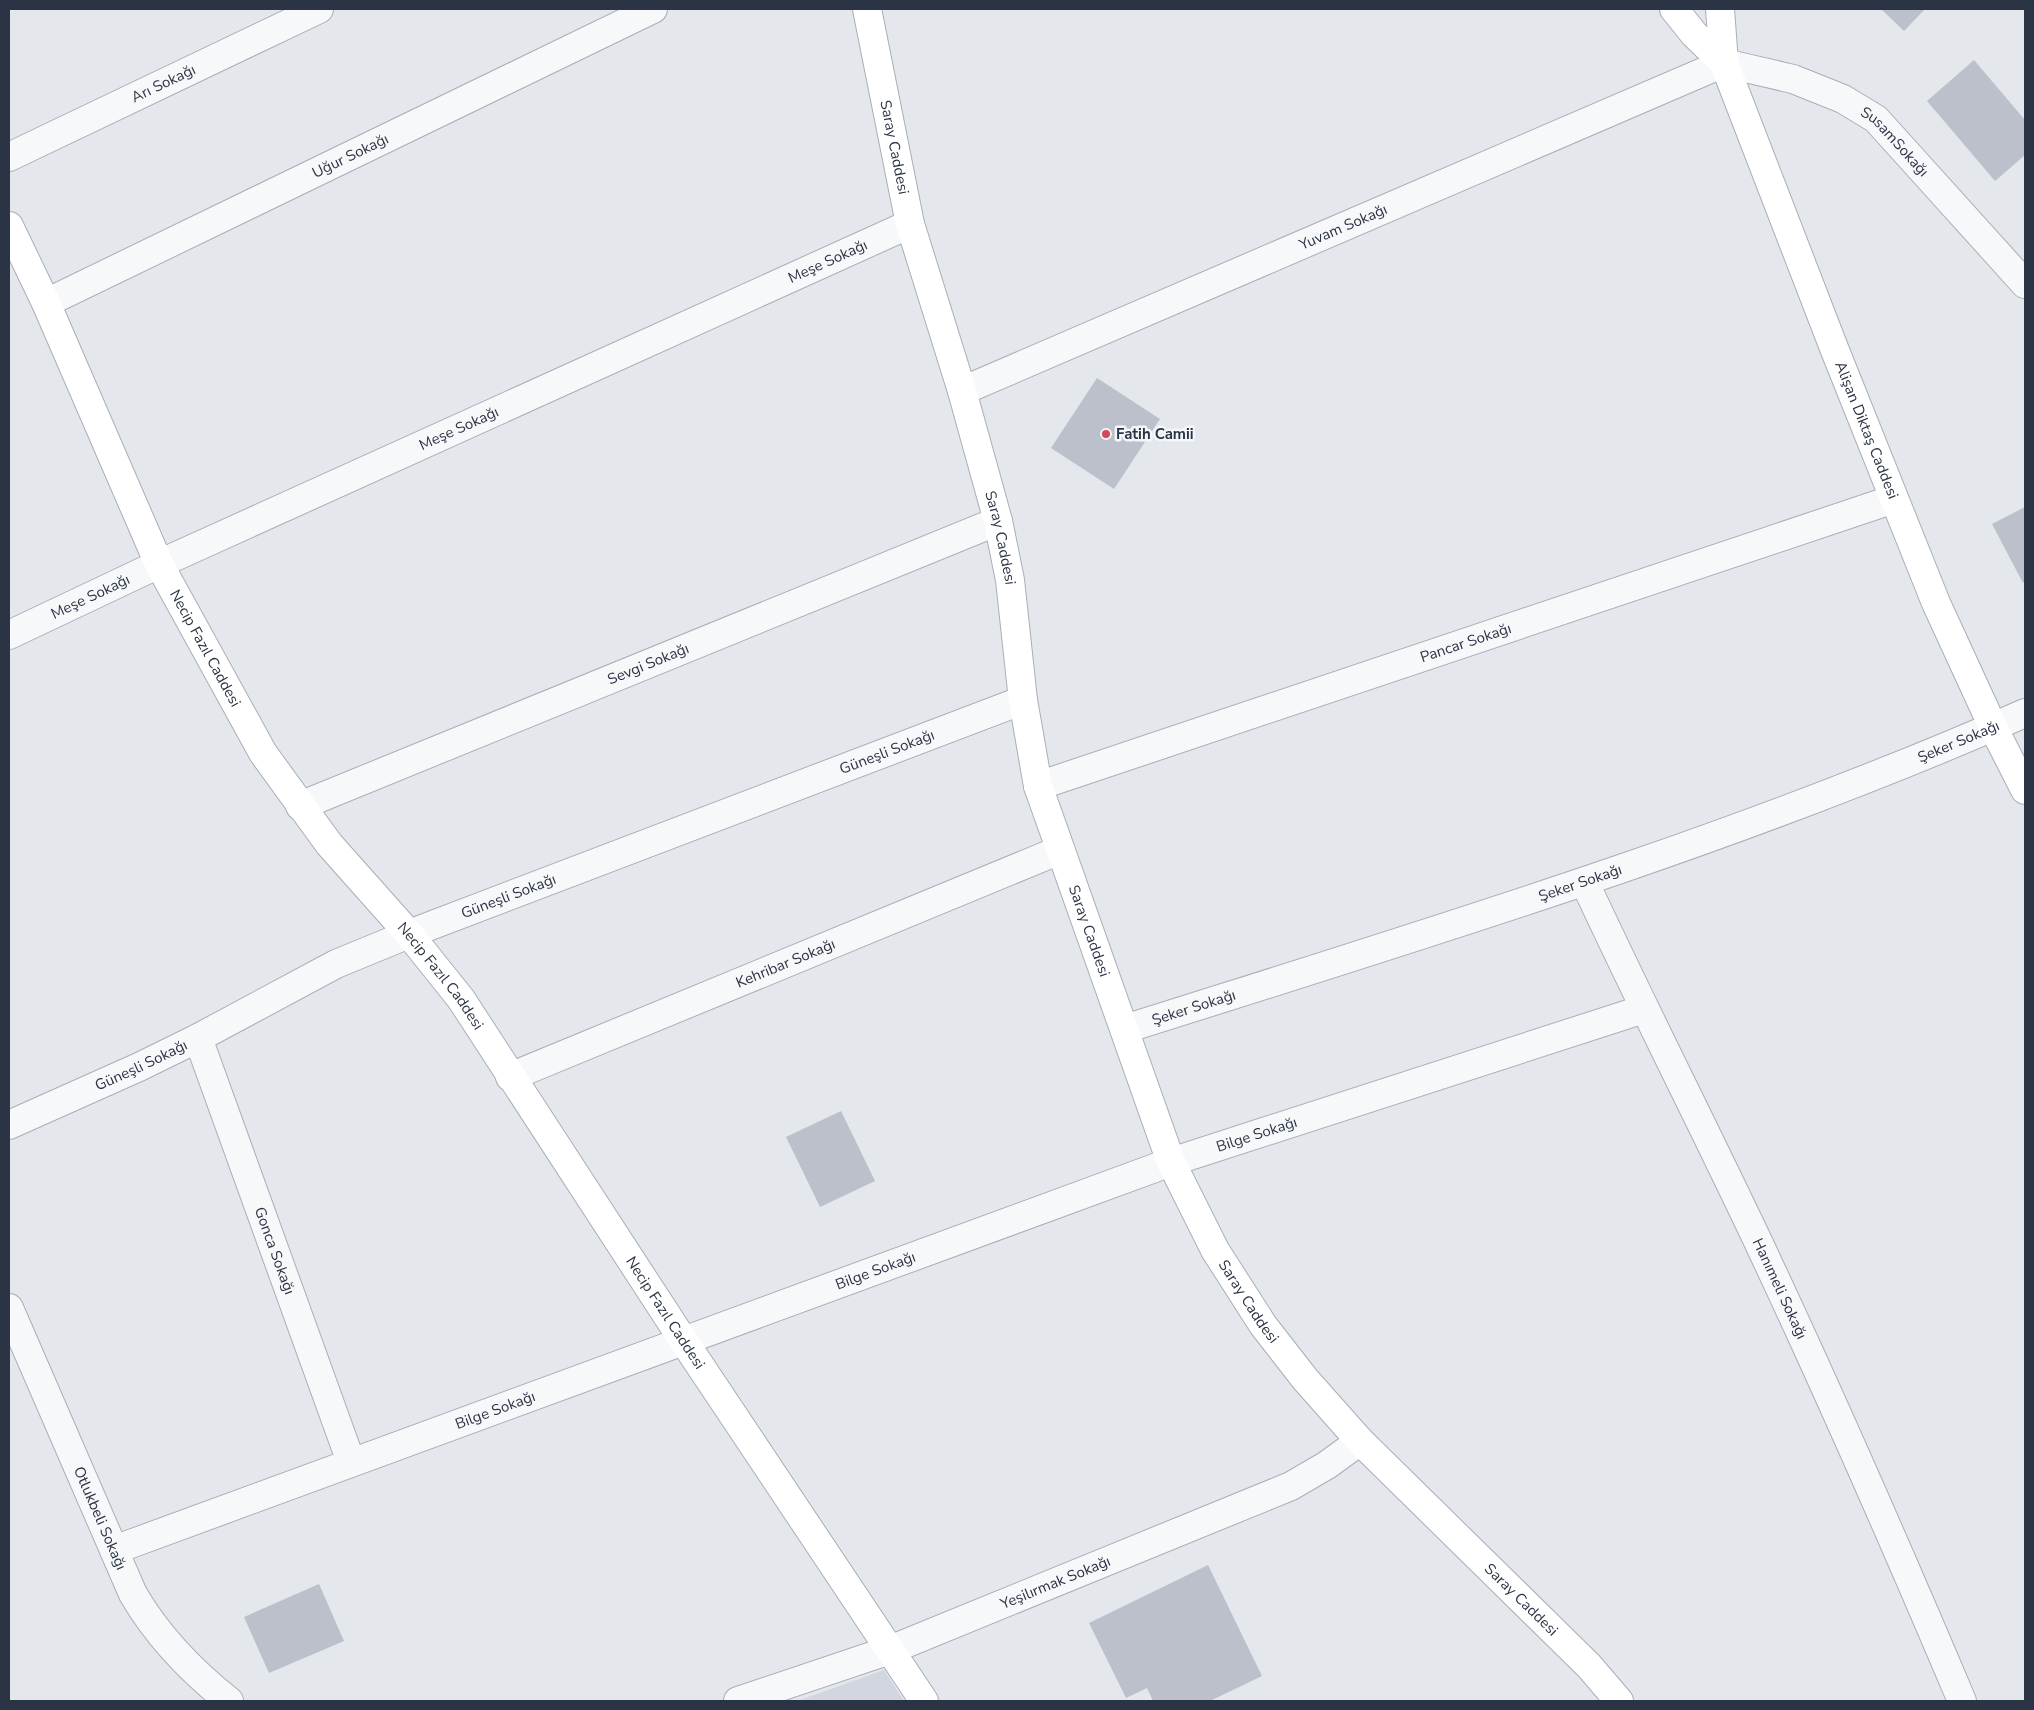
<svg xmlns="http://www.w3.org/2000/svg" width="2034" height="1710" font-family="'Nunito Sans',sans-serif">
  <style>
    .built { fill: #d2d6de }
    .building { fill: #bbc0ca }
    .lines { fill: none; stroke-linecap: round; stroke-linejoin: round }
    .street-casing { stroke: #a9aeb7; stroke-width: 30 }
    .secondary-casing { stroke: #a9aeb7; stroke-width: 30 }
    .street { stroke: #f7f8fa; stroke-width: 28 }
    .secondary { stroke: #fff; stroke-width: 28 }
    .poi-dot { fill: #d1495b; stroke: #f4f6f9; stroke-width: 2 }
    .labels { text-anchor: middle; stroke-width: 5; stroke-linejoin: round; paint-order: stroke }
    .street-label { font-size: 15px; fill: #2b3445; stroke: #f4f6f9 }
    .poi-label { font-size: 15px; font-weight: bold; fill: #2b3445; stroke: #f4f6f9; text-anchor: start }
  </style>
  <rect width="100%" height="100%" fill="#e4e7ec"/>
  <path class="built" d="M 884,1670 L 904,1701 L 797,1701 Z"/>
  <path class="building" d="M 1881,9 L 1925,9 L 1904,31 Z
    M 1974,60 L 2025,120 L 2025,155 L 1995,181 L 1927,101 Z
    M 1097,378 L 1160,419 L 1114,489 L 1051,448 Z
    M 2025,507 L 2025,581 L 2023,583 L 1992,524 Z
    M 841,1111 L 875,1181 L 820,1207 L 786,1137 Z
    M 1208,1565 L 1262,1676 L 1210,1701 L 1153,1701 L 1147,1688 L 1126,1698 L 1089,1623 Z
    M 319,1584 L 344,1641 L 269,1673 L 244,1617 Z"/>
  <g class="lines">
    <g class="street-casing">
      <g id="street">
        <path id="s1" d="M 9,157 L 319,9"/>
        <path id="s2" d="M 46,303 L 653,9"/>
        <path id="s3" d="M 962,391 L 1724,63 L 1793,79 L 1843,99 L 1876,119 L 2025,284"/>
        <path id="s4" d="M 9,635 L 159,564 L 910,224"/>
        <path id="s5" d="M 1038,786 L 1894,499"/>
        <path id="s6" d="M 300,806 L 998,521"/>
        <path id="s7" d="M 1585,883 C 1642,1006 1704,1127 1762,1250 C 1832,1399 1898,1550 1962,1701"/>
        <path id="s8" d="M 1125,1029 C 1428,933 1734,841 2025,713"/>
        <path id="s9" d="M 198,1038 L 351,1462"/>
        <path id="s10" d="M 510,1077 L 1060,850"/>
        <path id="s11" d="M 9,1125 L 139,1067 L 198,1038 L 336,964 L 409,934 L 1023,700"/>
        <path id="s12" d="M 9,1308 L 133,1594 C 158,1637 190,1670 229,1701"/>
        <path id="s13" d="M 114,1550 L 1171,1162 L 1644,1009"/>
        <path id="s14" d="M 738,1701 L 890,1650 L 1291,1486 L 1327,1465 L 1360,1441"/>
      </g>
    </g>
    <g class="secondary-casing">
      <g id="secondary">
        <path id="s15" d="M 867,9 L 910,224 L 962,391 L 998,521 L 1010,580 L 1023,700 L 1038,786 L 1171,1162 L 1215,1250 L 1263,1325 L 1305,1379 L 1360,1441 L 1589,1666 L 1619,1701"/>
        <path d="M 1674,9 L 1694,34 L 1724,63"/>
        <path id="s16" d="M 1720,9 L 1724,63 L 1834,348 L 1936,603 L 1993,727 L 2025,790"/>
        <path id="s17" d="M 9,226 L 46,303 L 159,564 L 263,753 L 329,844 L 409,934 L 461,999 L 683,1340 L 924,1701"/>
      </g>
    </g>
    <use href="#street" class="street"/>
    <use href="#secondary" class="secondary"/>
  </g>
  <circle class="poi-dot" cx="1106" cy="434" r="5"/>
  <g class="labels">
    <g class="street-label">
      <text dy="5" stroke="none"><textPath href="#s1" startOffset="171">Arı Sokağı</textPath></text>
      <text dy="5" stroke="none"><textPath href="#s3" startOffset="1022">SusamSokağı</textPath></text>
      <text dy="5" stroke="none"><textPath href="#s15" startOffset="141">Saray Caddesi</textPath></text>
      <text dy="5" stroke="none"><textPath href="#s2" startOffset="338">Uğur Sokağı</textPath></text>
      <text dy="5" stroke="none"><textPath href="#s3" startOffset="415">Yuvam Sokağı</textPath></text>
      <text dy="5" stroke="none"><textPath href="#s4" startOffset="900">Meşe Sokağı</textPath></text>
      <text dy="5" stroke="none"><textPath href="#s4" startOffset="495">Meşe Sokağı</textPath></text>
      <text dy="5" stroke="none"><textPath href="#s16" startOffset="448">Alişan Diktaş Caddesi</textPath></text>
      <text dy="5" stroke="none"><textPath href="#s15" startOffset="546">Saray Caddesi</textPath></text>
      <text dy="5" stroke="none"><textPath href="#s4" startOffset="90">Meşe Sokağı</textPath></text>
      <text dy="5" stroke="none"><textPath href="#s5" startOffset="451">Pancar Sokağı</textPath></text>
      <text dy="5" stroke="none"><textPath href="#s17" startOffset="466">Necip Fazıl Caddesi</textPath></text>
      <text dy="5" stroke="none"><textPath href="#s6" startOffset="376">Sevgi Sokağı</textPath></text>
      <text dy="5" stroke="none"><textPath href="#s8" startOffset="882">Şeker Sokağı</textPath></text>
      <text dy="5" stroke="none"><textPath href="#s11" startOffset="955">Güneşli Sokağı</textPath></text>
      <text dy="5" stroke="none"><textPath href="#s8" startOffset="478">Şeker Sokağı</textPath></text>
      <text dy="5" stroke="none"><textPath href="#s11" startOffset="550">Güneşli Sokağı</textPath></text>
      <text dy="5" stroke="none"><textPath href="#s15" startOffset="951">Saray Caddesi</textPath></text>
      <text dy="5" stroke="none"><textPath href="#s10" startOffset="298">Kehribar Sokağı</textPath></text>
      <text dy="5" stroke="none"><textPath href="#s17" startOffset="871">Necip Fazıl Caddesi</textPath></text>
      <text dy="5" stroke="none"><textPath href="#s8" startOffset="72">Şeker Sokağı</textPath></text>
      <text dy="5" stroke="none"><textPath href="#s11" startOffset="145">Güneşli Sokağı</textPath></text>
      <text dy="5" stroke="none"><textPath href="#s13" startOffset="1216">Bilge Sokağı</textPath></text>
      <text dy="5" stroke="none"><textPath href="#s9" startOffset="226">Gonca Sokağı</textPath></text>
      <text dy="5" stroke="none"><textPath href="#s13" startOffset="811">Bilge Sokağı</textPath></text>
      <text dy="5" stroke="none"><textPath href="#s7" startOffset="450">Hanımeli Sokağı</textPath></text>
      <text dy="5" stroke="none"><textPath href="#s15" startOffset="1356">Saray Caddesi</textPath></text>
      <text dy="5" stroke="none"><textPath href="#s17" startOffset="1276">Necip Fazıl Caddesi</textPath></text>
      <text dy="5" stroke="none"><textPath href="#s13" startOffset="406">Bilge Sokağı</textPath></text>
      <text dy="5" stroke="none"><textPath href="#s12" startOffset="229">Otlukbeli Sokağı</textPath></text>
      <text dy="5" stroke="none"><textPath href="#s14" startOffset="339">Yeşilırmak Sokağı</textPath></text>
      <text dy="5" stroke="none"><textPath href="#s15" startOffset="1761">Saray Caddesi</textPath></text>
    </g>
    <g class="poi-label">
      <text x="1116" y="439">Fatih Camii</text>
    </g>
  </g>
  <rect width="2034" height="1710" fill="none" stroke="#2b3445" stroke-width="20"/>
</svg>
